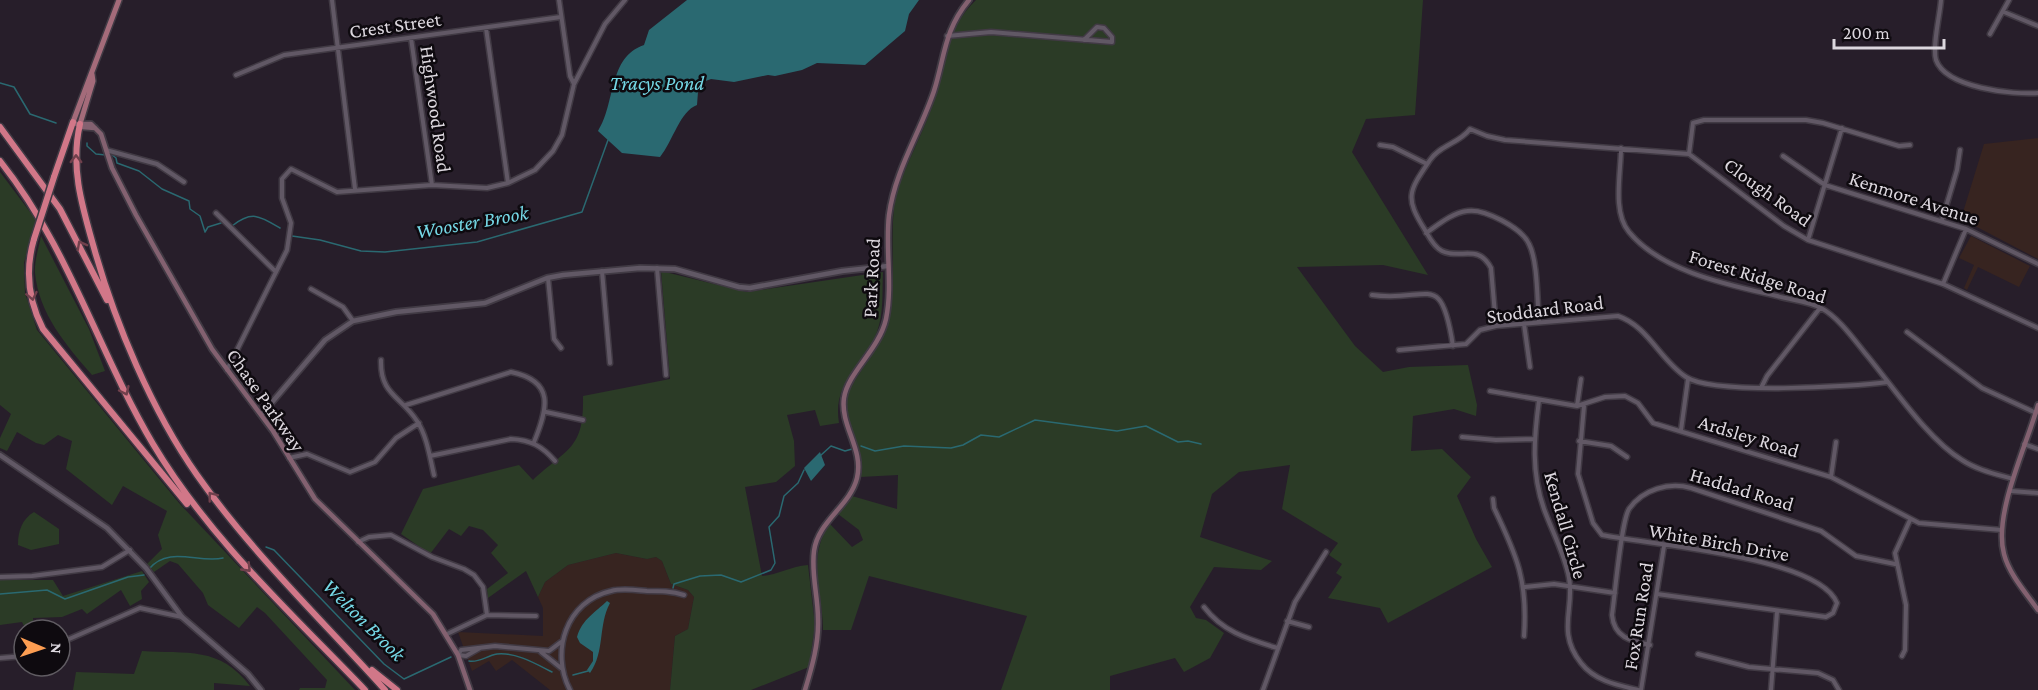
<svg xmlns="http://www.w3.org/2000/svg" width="2038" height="690" font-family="'Crimson Pro',serif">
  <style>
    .education { fill: #372420 }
    .green { fill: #2b3b26 }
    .water { fill: #2a6971 }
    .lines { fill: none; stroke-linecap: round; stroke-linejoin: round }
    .stream { stroke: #2a6971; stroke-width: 1.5 }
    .minor-casing { stroke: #413a44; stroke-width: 7 }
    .tertiary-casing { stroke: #413a44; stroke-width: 8 }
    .secondary-casing { stroke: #413a44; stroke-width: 8 }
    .primary-casing { stroke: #413a44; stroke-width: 8 }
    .motorway-casing { stroke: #413a44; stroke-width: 9 }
    .minor { stroke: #615865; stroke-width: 4 }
    .tertiary { stroke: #615865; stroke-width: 4.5 }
    .secondary { stroke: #836170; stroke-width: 4.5 }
    .primary { stroke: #a46b7a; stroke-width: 5 }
    .motorway { stroke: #d17788; stroke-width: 6 }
    .motorway-bridge-casing { stroke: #413a44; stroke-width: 9; stroke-linecap: butt }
    .motorway-bridge { stroke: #d17788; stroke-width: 6 }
    .oneway { stroke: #70404c }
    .labels { text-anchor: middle; stroke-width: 5; stroke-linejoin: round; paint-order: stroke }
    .street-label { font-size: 20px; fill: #dcd7de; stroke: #0e0a0f }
    .water-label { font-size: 21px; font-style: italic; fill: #75d8e6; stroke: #0e0a0f }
  </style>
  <rect width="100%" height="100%" fill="#271e2a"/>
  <path class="education" d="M 2038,138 L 2038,259 L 1975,226 L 1960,222 L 1984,144 Z
    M 1971,236 L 2030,266 L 2019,287 L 1978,267 L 1967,290 L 1964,288 L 1974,265 L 1959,258 Z
    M 616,553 L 647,559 L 656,557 L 662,561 L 671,584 L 688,590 L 694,597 L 688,629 L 675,636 L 670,690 L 550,690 L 512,660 L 496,671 L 489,661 L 472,671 L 458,632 L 543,636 L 543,608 L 538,597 L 545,582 L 568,565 Z"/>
  <path class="green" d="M 976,0 L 1423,0 L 1415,115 L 1366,119 L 1352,152 L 1428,275 L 1383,265 L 1297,267 L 1355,346 L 1383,372 L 1409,367 L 1468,365 L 1477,405 L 1476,416 L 1454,409 L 1413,416 L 1411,451 L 1442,449 L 1471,477 L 1457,496 L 1476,539 L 1492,567 L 1388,623 L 1380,608 L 1328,598 L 1342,577 L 1336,573 L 1342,564 L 1329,555 L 1338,543 L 1282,509 L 1290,465 L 1239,472 L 1212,494 L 1200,537 L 1272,561 L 1261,570 L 1214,567 L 1190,607 L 1196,618 L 1206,620 L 1224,633 L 1210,658 L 1184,672 L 1175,658 L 1110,676 L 1110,690 L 1001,690 L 1027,616 L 869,576 L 851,630 L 823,630 C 823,594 806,556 830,524 L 852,547 L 863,540 L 859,530 L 838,514 L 852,496 L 897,509 L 898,475 L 860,477 C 866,450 843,429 846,402 C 849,379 881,352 888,322 C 898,281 888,236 896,194 C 906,164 922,135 933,104 C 947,66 944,30 976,0 Z
    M 0,172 L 36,220 L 24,263 L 25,293 L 37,330 L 179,503 L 355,690 L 299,690 L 300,688 L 325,688 L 327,680 L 265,613 L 257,607 L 239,628 L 208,605 L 203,593 L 178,564 L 170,561 L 154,572 L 147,564 L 162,549 L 158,535 L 167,511 L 123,486 L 112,505 L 66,469 L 72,441 L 58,435 L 44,445 L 36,443 L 17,432 L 7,451 L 0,448 L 0,438 L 11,414 L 0,405 Z
    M 41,236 L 89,329 L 105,371 L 92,375 C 66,345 39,314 35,273 C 34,262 39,247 41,236 Z
    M 661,271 L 747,292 L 883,272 C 882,292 884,313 877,332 C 864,367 832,381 839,423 L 820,426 L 815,410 L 787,415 L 794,441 L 795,466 L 776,482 L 745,487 L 762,576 C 778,575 791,566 808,565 L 815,625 L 809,667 L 751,690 L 670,690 L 675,636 L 688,629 L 694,597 L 688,590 L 671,584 L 662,561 L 656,557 L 647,559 L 616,553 L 568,565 L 545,582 L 538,597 L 526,571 L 488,598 L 487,589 L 508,573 L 491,553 L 498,545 L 483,530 L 469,526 L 461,536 L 449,529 L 430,554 L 401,534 L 423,489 L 519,465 L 533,480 C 569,447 584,449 583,396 L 670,379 Z
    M 34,512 L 59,529 L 59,544 L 31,550 L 18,545 C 18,531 22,519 34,512 Z
    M 142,571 L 149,582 L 141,591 L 142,599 L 130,606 L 121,590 L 87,614 L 82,609 L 62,617 L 33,618 L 34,630 L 26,630 L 22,622 L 0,625 L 0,580 L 53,580 L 63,596 Z
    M 142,651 C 187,654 220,646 250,686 L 214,683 L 214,690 L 73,690 L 76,672 L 134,674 Z"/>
  <path class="water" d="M 687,0 L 919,0 L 909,14 L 905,31 L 865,65 L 817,63 L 802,70 L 775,76 L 768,75 L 734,82 L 711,79 L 703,82 L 698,92 L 697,105 C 680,111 673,141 660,157 L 622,153 L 598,131 C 616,103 608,57 644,45 L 649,30 Z
    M 820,452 L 825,465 L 811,481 L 804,468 Z
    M 607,601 L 610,603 C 598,625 605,652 590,673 L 587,670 L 593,661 L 593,652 L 580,643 L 577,637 C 582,619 596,612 607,601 Z"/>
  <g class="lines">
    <path class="stream" d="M 0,83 L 14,87 L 30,114 L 56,123
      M 87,143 L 87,146 L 96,154 L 106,155
      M 111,154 L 116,158 L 117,163 L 139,171 L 162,189 L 189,201 L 190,209 L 200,216 L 205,232 L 208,227 L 221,223
      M 232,226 C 252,210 260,216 280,228
      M 292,236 L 320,240 L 361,251 L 385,252 L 477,242 L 582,212 L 608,140
      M 861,446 L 875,451 L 904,446 L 951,448 L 963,445 L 981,435 L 999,437 L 1035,420 L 1117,431 L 1146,426 L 1178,442 L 1188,441 L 1201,444
      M 820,456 L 831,446 L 845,451 L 852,449
      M 266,547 L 274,550 L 384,664 L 404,679 L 451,657
      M 149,569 C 169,545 199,564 223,558
      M 673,588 L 674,584 L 700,576 L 721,575 L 741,582 L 771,570 L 775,563 L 769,527 L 779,516 L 784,496 L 798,483 L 804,470
      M 0,594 L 47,590 L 65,599 L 128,577 L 144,575
      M 469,661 C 479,663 486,656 497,654 C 516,652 536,664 552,672
      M 573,675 L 588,671"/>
    <g class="minor-casing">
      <path id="minor" d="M 332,0 L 355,189
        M 559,0 L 570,76 L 574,84
        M 1941,0 C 1940,15 1932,47 1936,60 C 1946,88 2013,95 2038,93
        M 2004,12 L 2038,26
        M 486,28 L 508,183
        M 1990,34 L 2009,0
        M 947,36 L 991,32 L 1112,42 L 1112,37 L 1104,28 L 1097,27 L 1084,40
        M 411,38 L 432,185
        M 236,75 L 284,55 L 561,17
        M 1380,145 L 1393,147 L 1427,164
        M 1621,148 C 1621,173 1612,212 1629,232 C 1662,272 1729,285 1777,296 C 1791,300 1808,301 1821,308 C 1838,317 1853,338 1865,353 C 1892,385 1927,439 1962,460 C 1977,470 1996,474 2013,479
        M 106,150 L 157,164 L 184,182
        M 1689,154 L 1693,123 L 1704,120 L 1806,120 L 1823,123 L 1899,146 L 1910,145
        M 1783,156 L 1825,185 L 1966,229 L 2038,264
        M 216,213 L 276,272
        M 1942,220 L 1957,170 L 1960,150
        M 1426,233 C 1439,224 1452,213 1467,211 C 1484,208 1522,228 1529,244 C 1538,261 1537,301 1539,322
        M 1808,240 L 1842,128
        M 657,268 L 666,375
        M 602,271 L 610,363
        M 548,278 L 554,339 L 561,348
        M 1943,284 L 1966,229
        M 311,289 L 343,307 L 353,321
        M 1372,295 C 1429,303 1441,268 1453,346
        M 1524,324 L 1530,367
        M 1496,326 L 1491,268 C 1478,243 1461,260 1442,251 C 1434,247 1429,237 1425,230 C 1404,197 1409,191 1430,160 C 1440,145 1460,143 1470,129 L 1487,136 L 1505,140 L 1689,154 L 1784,226 L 1808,240 L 1943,284 L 2038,328
        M 1907,332 L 1982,388 L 2036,413
        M 1399,350 L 1466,344 L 1480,330 L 1496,326 L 1618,316 C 1648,326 1660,360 1686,377 C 1713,395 1852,387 1888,382
        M 381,360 C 380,395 401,396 417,421 C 427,436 430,458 434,475
        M 227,370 L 287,250 L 291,223 L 282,198 L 282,179 L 291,169 L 337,192 L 432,185 L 487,188 L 508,183 L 535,170 L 553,151 L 562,135 L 574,84 L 605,24 L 625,0
        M 1761,388 L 1767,376 L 1820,308
        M 1490,391 L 1577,406 L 1605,397 L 1625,396 L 1638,403 L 1653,423 L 1831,477 L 1919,523 L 2002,530
        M 1539,400 C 1534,438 1531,472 1544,509 C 1552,531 1565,555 1569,578 C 1575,607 1556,632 1581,663 C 1595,681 1617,685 1638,690
        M 406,405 L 511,372 C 555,381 548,408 534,442
        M 1577,406 L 1581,379
        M 1584,406 L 1578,474 L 1593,523 L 1602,535 C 1650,545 1818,556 1837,603 L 1833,613 L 1826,617 L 1657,594
        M 546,412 L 583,420
        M 1681,430 L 1688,379
        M 1462,437 L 1496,440 L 1534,439
        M 1579,441 L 1611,446 L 1627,457
        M 2024,444 L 2038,449
        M 430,456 L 511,439 C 531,440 542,446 555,461
        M 289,458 L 307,454 L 350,472 L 375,462 L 396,438 L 419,423
        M 1831,477 L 1836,442
        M 2011,491 L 2038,493
        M 1493,499 L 1494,508 C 1517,556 1528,581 1524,636
        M 358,542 L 369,537 L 391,535 L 432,557 L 464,569 L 474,575 L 483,587 L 487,615
        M 0,577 L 32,576 L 102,567 L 130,550
        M 1525,587 L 1554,584 L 1615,593
        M 1204,607 C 1223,632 1248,639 1277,648
        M 1287,621 L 1309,627
        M 447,634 L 487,615 L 536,616
        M 60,643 L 140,608 L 182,617
        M 1650,645 C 1630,641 1614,637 1612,615 C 1615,595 1621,522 1629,509 C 1643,489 1669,482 1691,488 L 1821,531 L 1856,556 L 1895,564
        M 541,652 L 561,668
        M 1698,654 L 1749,667 L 1818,673 L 1833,680 L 1839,690
        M 458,655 L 461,650 L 495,646 L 549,651 L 561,642
        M 458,655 L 466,656 L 480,648
        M 1902,656 L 1905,650 L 1906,605 L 1895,553 L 1910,520
        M 0,658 L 24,656
        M 570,690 C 550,652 566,601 611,591 C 622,588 635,590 647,591 C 660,591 672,591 684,595
        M 1263,690 L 1295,602 L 1326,552
        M 1641,690 L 1664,546
        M 1771,690 L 1777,612"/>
    </g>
    <g class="tertiary-casing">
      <path id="tertiary" d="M 262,414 L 325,340 L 353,321 L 396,312 L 485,303 L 547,278 L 563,275 L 640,268 L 675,269 L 739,287 L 750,288 L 842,271 L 888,266
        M 0,455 L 107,528 L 146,568 L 182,617 L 248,674 L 261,690"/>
    </g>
    <g class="secondary-casing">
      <path id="secondary" d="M 73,122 L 82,127 L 95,128
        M 80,124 L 91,124 L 101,134 L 112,168 L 136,215 L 212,349 L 273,431 L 315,499 L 433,614 L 458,655 L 470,690
        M 2038,405 C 2027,445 1993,514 2004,554 C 2009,574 2026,593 2038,610
        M 805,690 C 812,667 819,643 818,619 C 818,596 811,574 814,551 C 818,521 850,506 857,478 C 864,449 840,426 844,398 C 848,372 879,350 886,319 C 893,285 885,249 889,215 C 895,170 920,133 934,91 C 945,56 944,30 969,0"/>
    </g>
    <g class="primary-casing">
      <path id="primary" d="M 73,122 L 119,0
        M 80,124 L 93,81 L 92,74"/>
    </g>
    <g class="motorway-casing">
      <path id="motorway" d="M 80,124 C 70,167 82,206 94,248 C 115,323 152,411 197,475 C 251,552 322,620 385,690
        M 0,127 L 60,209 L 107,300
        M 0,161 C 68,246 98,351 153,444 C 209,538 290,612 365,690
        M 54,177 L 73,122
        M 34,239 C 25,270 28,300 43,329 L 187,504
        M 372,670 L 397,690"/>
    </g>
    <use href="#minor" class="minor"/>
    <use href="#tertiary" class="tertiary"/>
    <use href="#secondary" class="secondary"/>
    <use href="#primary" class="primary"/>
    <use href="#motorway" class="motorway"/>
    <g class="motorway-bridge-casing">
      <path id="motorway-bridge" d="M 34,239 L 54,177"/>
    </g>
    <use href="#motorway-bridge" class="motorway-bridge"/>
  </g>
  <defs><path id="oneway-chevron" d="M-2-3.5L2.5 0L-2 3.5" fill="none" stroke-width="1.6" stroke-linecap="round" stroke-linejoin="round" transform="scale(1.5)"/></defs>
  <g class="oneway">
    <use href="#oneway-chevron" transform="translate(76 159) rotate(-90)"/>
    <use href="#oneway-chevron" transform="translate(81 245) rotate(-118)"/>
    <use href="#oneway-chevron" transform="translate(32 296) rotate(78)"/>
    <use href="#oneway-chevron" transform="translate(125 391) rotate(65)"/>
    <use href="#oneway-chevron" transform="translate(212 496) rotate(-128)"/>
    <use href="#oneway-chevron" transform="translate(247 568) rotate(46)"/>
  </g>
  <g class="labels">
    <g class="street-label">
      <text transform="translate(395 25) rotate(-8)" y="7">Crest Street</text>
      <text transform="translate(436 109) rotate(82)" y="7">Highwood Road</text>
      <text transform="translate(1768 192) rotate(36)" y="7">Clough Road</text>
      <text transform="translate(1914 198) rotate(18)" y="7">Kenmore Avenue</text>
      <text transform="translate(1758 276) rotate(17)" y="7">Forest Ridge Road</text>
      <text transform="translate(871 278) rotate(-87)" y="7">Park Road</text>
      <text transform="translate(1545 309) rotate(-7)" y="7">Stoddard Road</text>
      <text transform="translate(266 400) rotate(55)" y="7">Chase Parkway</text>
      <text transform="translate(1749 436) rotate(17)" y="7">Ardsley Road</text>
      <text transform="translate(1742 489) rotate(17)" y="7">Haddad Road</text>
      <text transform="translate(1566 525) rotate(74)" y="7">Kendall Circle</text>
      <text transform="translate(1719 542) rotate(10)" y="7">White Birch Drive</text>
      <text transform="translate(1638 616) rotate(-81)" y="7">Fox Run Road</text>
    </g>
    <g class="water-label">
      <text x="657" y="90">Tracys Pond</text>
      <text transform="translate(472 222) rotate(-10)" y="7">Wooster Brook</text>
      <text transform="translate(364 620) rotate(45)" y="7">Welton Brook</text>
    </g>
  </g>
  <g transform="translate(42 648) rotate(92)"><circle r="28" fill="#0e0a0f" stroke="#605c62" stroke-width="1.5"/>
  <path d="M0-4.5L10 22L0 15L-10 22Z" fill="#fc9d52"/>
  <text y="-9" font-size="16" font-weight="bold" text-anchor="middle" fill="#dcd7de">N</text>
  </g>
  <path d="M1834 39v9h110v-9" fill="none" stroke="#dcd7de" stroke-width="3"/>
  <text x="1843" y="39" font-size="18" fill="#dcd7de" stroke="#0e0a0f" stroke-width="4.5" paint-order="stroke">200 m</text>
</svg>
